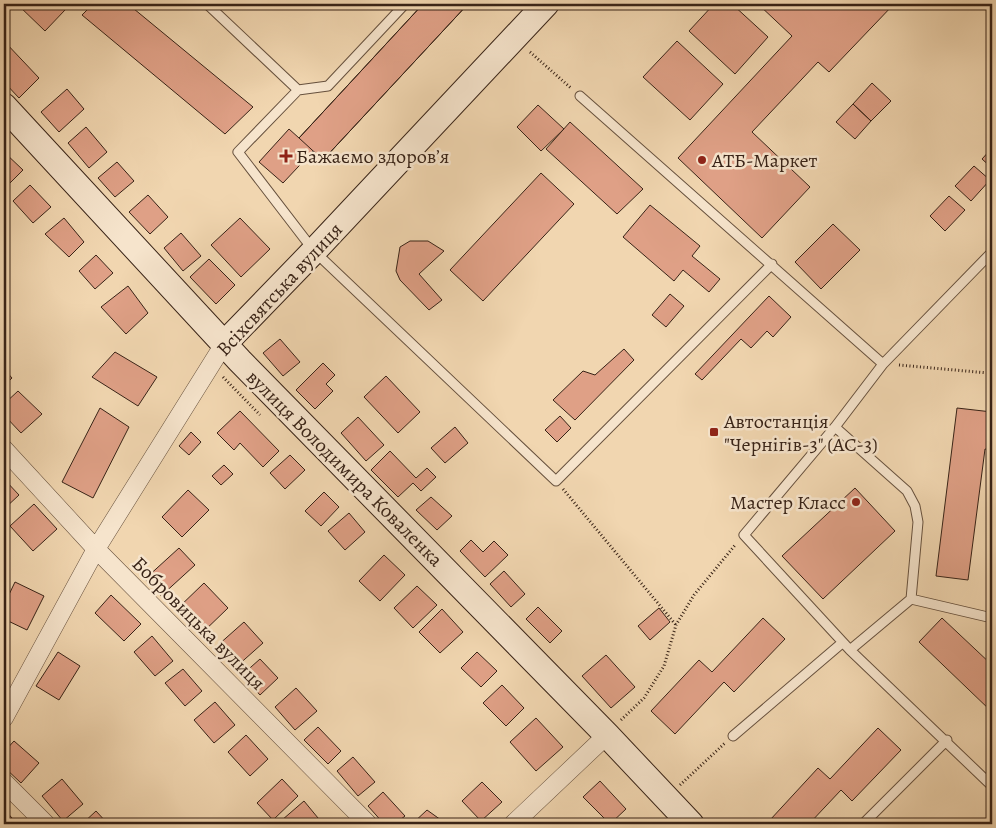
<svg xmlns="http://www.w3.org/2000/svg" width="996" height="828" font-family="Alegreya,serif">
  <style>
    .building { fill: #dfa086; stroke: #382317 }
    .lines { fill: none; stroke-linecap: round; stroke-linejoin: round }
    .lane-casing { stroke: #66503d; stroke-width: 11 }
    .street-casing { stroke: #66503d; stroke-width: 19 }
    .secondary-casing { stroke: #382317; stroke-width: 27 }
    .path { stroke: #382317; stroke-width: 3; stroke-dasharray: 1 2.5; stroke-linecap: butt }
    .lane { stroke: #f6e4cc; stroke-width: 9 }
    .street { stroke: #f6e4cc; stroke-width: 18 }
    .secondary { stroke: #f6e4cc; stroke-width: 25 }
    .poi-dot { fill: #8f2418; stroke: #f6e4cc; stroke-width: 2 }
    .labels { text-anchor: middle; stroke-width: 5; stroke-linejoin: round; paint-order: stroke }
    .poi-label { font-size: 20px; fill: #382317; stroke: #f6e4cc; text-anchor: start }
    .street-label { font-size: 20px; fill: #382317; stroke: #f6e4cc }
  </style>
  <rect width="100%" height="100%" fill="#f1d6b0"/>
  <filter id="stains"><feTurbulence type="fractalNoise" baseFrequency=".004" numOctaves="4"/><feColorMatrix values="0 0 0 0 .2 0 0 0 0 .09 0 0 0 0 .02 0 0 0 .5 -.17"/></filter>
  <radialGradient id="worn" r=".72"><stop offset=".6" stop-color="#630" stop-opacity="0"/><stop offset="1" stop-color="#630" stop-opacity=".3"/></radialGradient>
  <path class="building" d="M 17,4 L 59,4 L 65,10 L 45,31 Z
    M 93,4 L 128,4 L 253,107 L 225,134 L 82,15 Z
    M 423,4 L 468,4 L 323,160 L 299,138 Z
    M 423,4 L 468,4 L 323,160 L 313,151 L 283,183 L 259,162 L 289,129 L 299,138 Z
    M 714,4 L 732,4 L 768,37 L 735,74 L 689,31 Z
    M 758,4 L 894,4 L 829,72 L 818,62 L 752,132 L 810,187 L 762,238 L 678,158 L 792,36 Z
    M 4,41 L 39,78 L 19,98 L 4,82 Z
    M 677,41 L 723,84 L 690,120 L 643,77 Z
    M 872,83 L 891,101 L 871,121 L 853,104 Z
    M 67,89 L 84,109 L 59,132 L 41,112 Z
    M 853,104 L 871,121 L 855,139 L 836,122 Z
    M 538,105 L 564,129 L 541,151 L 517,127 Z
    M 570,122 L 643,189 L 617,214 L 546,149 Z
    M 86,127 L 107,152 L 89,168 L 68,143 Z
    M 992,148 L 992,168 L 982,159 Z
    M 4,152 L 23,170 L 4,189 Z
    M 117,162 L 134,181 L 115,197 L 98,178 Z
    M 974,166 L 990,180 L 971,201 L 955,186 Z
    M 541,173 L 574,204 L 483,301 L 450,270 Z
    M 30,185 L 51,207 L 33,223 L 13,201 Z
    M 148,195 L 168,217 L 150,234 L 129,212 Z
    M 949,196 L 965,210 L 945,231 L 930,216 Z
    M 650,205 L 700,246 L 692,256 L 720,279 L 709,292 L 683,270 L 674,281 L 623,237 Z
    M 64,218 L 84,242 L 69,257 L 45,234 Z
    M 240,218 L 270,249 L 241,277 L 211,245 Z
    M 833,224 L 860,250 L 821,289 L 795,262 Z
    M 181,233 L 201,256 L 183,271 L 164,248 Z
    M 410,241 L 428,241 L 444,251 L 419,274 L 442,300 L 429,310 L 400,280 L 396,271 L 400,247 Z
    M 96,255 L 113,273 L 95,289 L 79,271 Z
    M 209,259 L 235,285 L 216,304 L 190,277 Z
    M 128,286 L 148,313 L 126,334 L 101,307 Z
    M 670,294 L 684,306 L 666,327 L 652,315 Z
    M 769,296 L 791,317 L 773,337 L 767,331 L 751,348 L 741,339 L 702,380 L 695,374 Z
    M 280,339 L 300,362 L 283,376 L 263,353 Z
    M 624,349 L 634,360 L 575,420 L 553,400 L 583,371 L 595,375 Z
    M 115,352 L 157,377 L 138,406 L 92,377 Z
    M 323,363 L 335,375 L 326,384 L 333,391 L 315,409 L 296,390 Z
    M 4,369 L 12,378 L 4,386 Z
    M 386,376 L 420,412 L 398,433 L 364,397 Z
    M 18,391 L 42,414 L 21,433 L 4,415 L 4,404 Z
    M 100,408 L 129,427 L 93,498 L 62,482 Z
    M 957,408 L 992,412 L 992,450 L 985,449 L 968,580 L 936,576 Z
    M 240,411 L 279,451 L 263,467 L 240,443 L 234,450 L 217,433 Z
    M 560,416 L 571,428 L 557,442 L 545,430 Z
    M 358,417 L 384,445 L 366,461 L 341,433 Z
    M 455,427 L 468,443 L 445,463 L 431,448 Z
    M 191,432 L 201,442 L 189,455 L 179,446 Z
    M 390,451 L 416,478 L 427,468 L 436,477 L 421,491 L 413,483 L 398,497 L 371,470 Z
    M 290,455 L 305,470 L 285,489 L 270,473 Z
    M 224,465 L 233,474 L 221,485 L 212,476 Z
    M 4,479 L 19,495 L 4,509 Z
    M 855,488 L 895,531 L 823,599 L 782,556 Z
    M 188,490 L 209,510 L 182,537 L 162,517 Z
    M 324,492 L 339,507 L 321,526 L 305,511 Z
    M 431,497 L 452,516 L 437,530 L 416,510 Z
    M 34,504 L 57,529 L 33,551 L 10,526 Z
    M 349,513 L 365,532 L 345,550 L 328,531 Z
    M 471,540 L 483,552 L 494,541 L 508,555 L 485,577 L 460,551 Z
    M 179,548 L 195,565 L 161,596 L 145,579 Z
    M 384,555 L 405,575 L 380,601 L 359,581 Z
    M 504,571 L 525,594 L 511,607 L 490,584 Z
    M 15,582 L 44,596 L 27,630 L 4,619 L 4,605 Z
    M 204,583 L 228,608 L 200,635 L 176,610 Z
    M 417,586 L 437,605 L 413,628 L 394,608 Z
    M 111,595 L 141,624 L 124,641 L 95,613 Z
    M 538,607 L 562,631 L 550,643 L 526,619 Z
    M 659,608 L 670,622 L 650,640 L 638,626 Z
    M 442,609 L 463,632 L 440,653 L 419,632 Z
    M 763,618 L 785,639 L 734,692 L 724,682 L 675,734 L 651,711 L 699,660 L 712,672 Z
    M 942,618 L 992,665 L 992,712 L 919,642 Z
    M 244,622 L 263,643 L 236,667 L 217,646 Z
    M 152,636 L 173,661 L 155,676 L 134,652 Z
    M 58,652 L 80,666 L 59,700 L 36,686 Z
    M 477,652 L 497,671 L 481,687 L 461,668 Z
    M 606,655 L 635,687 L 611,708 L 582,676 Z
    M 260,659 L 278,678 L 260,695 L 242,675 Z
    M 183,669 L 202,691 L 185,706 L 165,683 Z
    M 502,685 L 524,708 L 506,726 L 483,703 Z
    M 296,688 L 317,711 L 295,730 L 275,707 Z
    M 215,702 L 235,725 L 214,743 L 194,720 Z
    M 536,718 L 563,747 L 536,771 L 510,742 Z
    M 318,727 L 341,751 L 328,764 L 304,740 Z
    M 878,728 L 901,750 L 852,801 L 841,790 L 809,824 L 774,824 L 770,820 L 818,768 L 830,779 Z
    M 246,735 L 268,759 L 250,776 L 228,752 Z
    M 14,741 L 39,763 L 21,783 L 4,767 L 4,752 Z
    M 353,757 L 375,782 L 358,796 L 337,771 Z
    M 62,779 L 83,804 L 63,821 L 42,796 Z
    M 282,779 L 298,796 L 273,820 L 257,803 Z
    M 600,781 L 626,809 L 610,824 L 583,797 Z
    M 482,782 L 502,802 L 481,821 L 462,801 Z
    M 383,792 L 405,816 L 395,824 L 384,824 L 368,806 Z
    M 304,801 L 323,824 L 286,824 L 282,820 Z
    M 4,809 L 12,818 L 6,824 L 4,824 Z
    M 427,810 L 441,820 L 435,824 L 412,824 Z
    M 96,811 L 108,824 L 82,824 Z"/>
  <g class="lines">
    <g class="lane-casing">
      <path id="lane" d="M 207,4 L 298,90
        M 405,4 L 328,86 L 298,90 L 238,152 L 314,251 L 556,481 L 772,264
        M 580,96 L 883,364 L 992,252
        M 835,427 L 907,491 L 915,506 L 918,522 L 911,599
        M 992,618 L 911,599 L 850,650 L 992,786
        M 850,650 L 744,535 L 835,427 L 883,364
        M 733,736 L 842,643
        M 863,824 L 947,740"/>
    </g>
    <g class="street-casing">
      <path id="street" d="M 4,449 L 96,549 L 368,824
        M 4,718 L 96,549 L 224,344
        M 4,782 L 46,824
        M 513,824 L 607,735"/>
    </g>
    <g class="secondary-casing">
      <path id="secondary" d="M 4,106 L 240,361 L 607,735 L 691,824
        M 224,344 L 314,251 L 546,4"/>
    </g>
    <path class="path" d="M 530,52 L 572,89
      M 899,365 L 988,373 L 992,376
      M 223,377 L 260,415
      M 563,489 L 676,625
      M 621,720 L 644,698 L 664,666 L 676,625 L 694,595 L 736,544
      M 680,785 L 725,743"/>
    <use href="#lane" class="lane"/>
    <use href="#street" class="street"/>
    <use href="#secondary" class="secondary"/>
  </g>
  <g class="poi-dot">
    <path d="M283.5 148.5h5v5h5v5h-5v5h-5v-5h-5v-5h5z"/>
    <circle cx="702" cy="160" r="5"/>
    <rect x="709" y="427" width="10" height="10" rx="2.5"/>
    <circle cx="856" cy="502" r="5"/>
  </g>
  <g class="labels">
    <g class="poi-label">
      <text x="296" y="163">Бажаємо здоровʼя</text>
      <text x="712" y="167">АТБ-Маркет</text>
      <text x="724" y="428">Автостанція<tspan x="724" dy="23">"Чернігів-3" (АС-3)</tspan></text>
      <text x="846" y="509" text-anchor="end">Мастер Класс</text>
    </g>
    <g class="street-label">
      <text transform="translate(279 289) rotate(-47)" y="7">Всіхсвятська вулиця</text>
      <text transform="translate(345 468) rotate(45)" y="7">вулиця Володимира Коваленка</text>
      <text transform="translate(199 623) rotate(45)" y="7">Бобровицька вулиця</text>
    </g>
  </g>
  <rect width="996" height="828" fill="none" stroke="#f1d6b0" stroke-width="20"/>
  <rect x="5" y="5" width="986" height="818" fill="none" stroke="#382317" stroke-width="2.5"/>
  <rect x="10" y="10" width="976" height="808" fill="none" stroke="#382317"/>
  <rect width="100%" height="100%" filter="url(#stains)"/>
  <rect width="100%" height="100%" fill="url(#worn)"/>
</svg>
